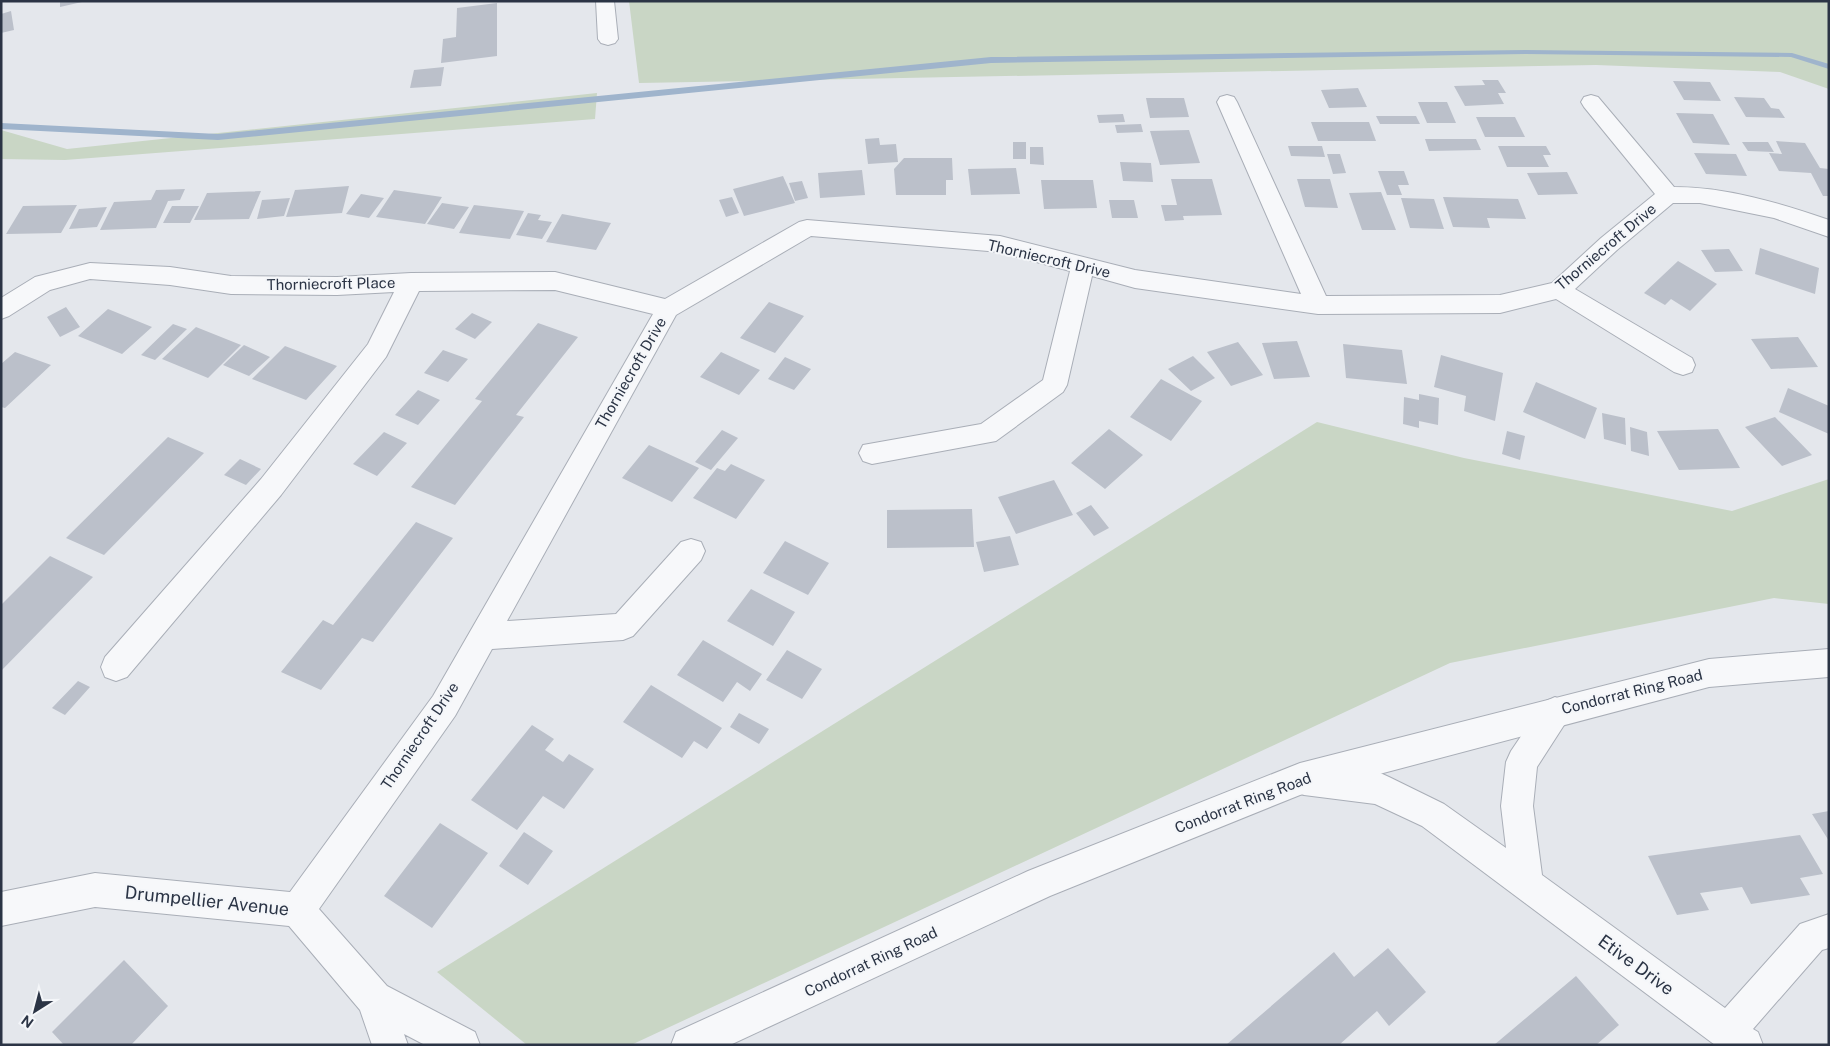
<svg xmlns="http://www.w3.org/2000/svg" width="1830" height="1046" font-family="'Public Sans',sans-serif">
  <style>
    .green { fill: #c9d6c5 }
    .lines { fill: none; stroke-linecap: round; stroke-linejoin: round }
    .stream { fill: #9fb4cc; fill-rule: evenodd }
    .building { fill: #bbc0ca }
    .minor-casing { stroke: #a9aeb7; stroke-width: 2 }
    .tertiary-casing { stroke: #a9aeb7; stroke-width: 2 }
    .minor { fill: #f7f8fa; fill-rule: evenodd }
    .tertiary { fill: #f7f8fa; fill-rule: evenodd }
    .labels { text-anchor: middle; stroke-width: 4; stroke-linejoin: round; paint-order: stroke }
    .street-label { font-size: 15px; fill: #2b3445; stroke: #f4f6f9 }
    .near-street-label { font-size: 18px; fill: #2b3445; stroke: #f4f6f9 }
  </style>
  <rect width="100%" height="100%" fill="#e4e7ec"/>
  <path class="green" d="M 629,1 L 1829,1 L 1829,89 L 1780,72 L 1596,65 L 639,83 Z
    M 597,93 L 595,119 L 65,160 L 1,159 L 1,130 L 67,149 Z
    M 1317,422 L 1464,458 L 1732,511 L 1829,479 L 1829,604 L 1774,598 L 1450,663 L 631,1045 L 527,1045 L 437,972 Z"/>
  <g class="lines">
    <path class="stream" d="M 1525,50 L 1792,53 L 1829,64 L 1829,69 L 1791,57 L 1525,54 L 991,63 L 218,140 L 1,129 L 1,123 L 218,134 L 991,57 Z"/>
  </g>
  <path class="building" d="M 60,1 L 82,1 L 82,2 L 60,7 Z
    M 497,3 L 497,56 L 441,63 L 443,39 L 456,37 L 457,8 Z
    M 11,11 L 14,30 L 1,33 L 1,14 Z
    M 444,67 L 441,86 L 410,88 L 414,70 Z
    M 1482,80 L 1498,80 L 1506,93 L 1498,93 L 1504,104 L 1465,106 L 1454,86 L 1485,85 Z
    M 1673,81 L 1710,82 L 1721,101 L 1684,100 Z
    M 1358,88 L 1367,107 L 1329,108 L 1321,90 Z
    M 1734,97 L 1764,98 L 1771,108 L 1779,109 L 1785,118 L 1746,117 Z
    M 1146,98 L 1184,98 L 1189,117 L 1150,118 Z
    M 1418,102 L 1447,102 L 1456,123 L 1427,123 Z
    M 1676,113 L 1713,114 L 1730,145 L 1693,143 Z
    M 1123,114 L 1125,122 L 1099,123 L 1097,115 Z
    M 1376,116 L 1416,116 L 1420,124 L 1380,124 Z
    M 1476,117 L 1515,117 L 1525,137 L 1485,137 Z
    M 1311,122 L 1369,122 L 1376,141 L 1318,141 Z
    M 1141,124 L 1143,132 L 1117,133 L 1115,125 Z
    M 1189,130 L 1200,163 L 1160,165 L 1150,131 Z
    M 879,138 L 880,145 L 896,144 L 898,162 L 868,164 L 865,139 Z
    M 1425,139 L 1476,139 L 1481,150 L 1429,151 Z
    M 1776,141 L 1805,143 L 1820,168 L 1829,169 L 1829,196 L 1823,196 L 1811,173 L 1779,171 L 1769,153 L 1782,154 Z
    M 1013,142 L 1026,142 L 1026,159 L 1013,159 Z
    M 1742,142 L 1768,142 L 1774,152 L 1748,151 Z
    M 1288,146 L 1322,146 L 1325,157 L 1291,156 Z
    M 1498,146 L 1546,146 L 1551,155 L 1543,155 L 1549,167 L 1507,167 Z
    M 1030,147 L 1043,147 L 1044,165 L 1030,164 Z
    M 1694,153 L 1736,154 L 1747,176 L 1706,174 Z
    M 1327,154 L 1340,154 L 1346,173 L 1333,174 Z
    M 904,158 L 952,158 L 953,180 L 946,180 L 946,195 L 896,195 L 894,169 Z
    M 1120,162 L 1151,163 L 1153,182 L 1123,181 Z
    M 1016,168 L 1020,194 L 971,195 L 968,169 Z
    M 862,170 L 865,195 L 820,198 L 818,173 Z
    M 1378,171 L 1404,171 L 1409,185 L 1398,185 L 1402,195 L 1387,195 Z
    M 1567,172 L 1578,194 L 1538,195 L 1527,173 Z
    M 783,176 L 795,203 L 744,216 L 733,189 Z
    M 1171,179 L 1212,179 L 1222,215 L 1183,216 L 1184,220 L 1165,221 L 1161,205 L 1177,205 Z
    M 1297,179 L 1330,179 L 1338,208 L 1305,207 Z
    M 1041,180 L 1093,180 L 1097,208 L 1044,209 Z
    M 802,181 L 808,198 L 795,201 L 789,183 Z
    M 349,186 L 342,213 L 286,217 L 295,190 Z
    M 185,189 L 180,200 L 168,201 L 156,228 L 100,230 L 114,202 L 151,200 L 156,190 Z
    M 394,190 L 442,197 L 425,224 L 376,217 Z
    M 261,191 L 249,219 L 194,220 L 207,193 Z
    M 1381,192 L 1396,230 L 1362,230 L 1349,193 Z
    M 361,194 L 384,198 L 369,218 L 346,214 Z
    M 732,197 L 739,213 L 726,217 L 719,200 Z
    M 1443,197 L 1518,199 L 1526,219 L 1487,218 L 1490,228 L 1453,227 Z
    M 290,198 L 284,216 L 257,219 L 262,200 Z
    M 1401,198 L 1434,199 L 1444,229 L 1410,228 Z
    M 1109,200 L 1134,200 L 1138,218 L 1112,218 Z
    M 442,203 L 469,207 L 454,229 L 427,224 Z
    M 77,205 L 61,233 L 6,234 L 23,206 Z
    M 474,205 L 524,211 L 510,239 L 459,233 Z
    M 172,206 L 199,206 L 190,223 L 163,223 Z
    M 107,207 L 97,227 L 69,229 L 79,209 Z
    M 528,213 L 541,215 L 538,220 L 552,222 L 542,239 L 516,235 Z
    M 562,214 L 611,223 L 596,250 L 546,242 Z
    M 1760,248 L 1819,268 L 1815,294 L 1755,274 Z
    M 1729,249 L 1743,271 L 1715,272 L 1701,250 Z
    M 1678,261 L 1717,284 L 1690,311 L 1671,299 L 1665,305 L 1644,293 Z
    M 769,302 L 804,316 L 775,353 L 740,338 Z
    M 66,307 L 80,327 L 60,337 L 47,317 Z
    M 108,309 L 152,327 L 122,354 L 78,336 Z
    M 472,313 L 492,322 L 475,339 L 455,329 Z
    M 538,323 L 578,337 L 516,415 L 524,417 L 455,505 L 411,487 L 482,401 L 475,399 Z
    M 173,324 L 187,329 L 155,360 L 141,355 Z
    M 196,327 L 241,345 L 208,378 L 162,359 Z
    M 1798,337 L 1818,367 L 1771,369 L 1751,339 Z
    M 1297,341 L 1310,377 L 1274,379 L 1262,343 Z
    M 1238,342 L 1263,375 L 1231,386 L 1207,352 Z
    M 1343,344 L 1402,350 L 1407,384 L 1346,378 Z
    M 244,345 L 270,357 L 249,376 L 223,365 Z
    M 285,346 L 337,366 L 306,400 L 252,379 Z
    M 443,350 L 468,359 L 448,382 L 424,373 Z
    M 15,352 L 51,365 L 5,408 L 1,407 L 1,364 Z
    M 721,352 L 760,370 L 739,395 L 700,377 Z
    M 1441,355 L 1503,373 L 1495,421 L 1464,411 L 1466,396 L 1434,387 Z
    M 1193,356 L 1215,378 L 1191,391 L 1168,369 Z
    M 785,357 L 811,369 L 794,390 L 768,379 Z
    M 1161,379 L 1202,401 L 1171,441 L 1130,417 Z
    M 1536,382 L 1597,408 L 1585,439 L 1523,412 Z
    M 1788,388 L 1829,406 L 1829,434 L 1779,412 Z
    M 418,390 L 440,400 L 418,425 L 395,415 Z
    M 1419,394 L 1439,398 L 1438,425 L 1419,421 L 1419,428 L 1403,424 L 1404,397 L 1419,400 Z
    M 1602,413 L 1625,418 L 1626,445 L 1604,439 Z
    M 1775,417 L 1812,455 L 1782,466 L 1745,427 Z
    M 1630,427 L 1647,432 L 1649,456 L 1631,451 Z
    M 1109,429 L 1143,455 L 1105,489 L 1071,463 Z
    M 1718,429 L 1740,468 L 1679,470 L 1657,431 Z
    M 722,430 L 738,438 L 711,470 L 695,462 Z
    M 1507,431 L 1525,436 L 1520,460 L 1502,454 Z
    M 384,432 L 407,443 L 377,476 L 353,464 Z
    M 168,437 L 204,453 L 104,555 L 66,538 Z
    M 649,445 L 699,468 L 672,502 L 622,478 Z
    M 240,459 L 261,469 L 246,485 L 224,475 Z
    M 731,464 L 765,480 L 736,519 L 693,498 L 717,468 L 725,471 Z
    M 1054,480 L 1073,515 L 1016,534 L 998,497 Z
    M 1091,505 L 1109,528 L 1094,536 L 1076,513 Z
    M 972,509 L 974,547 L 887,548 L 887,510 Z
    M 416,522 L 453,538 L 373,642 L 362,638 L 321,690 L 281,672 L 323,620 L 333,625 Z
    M 1010,536 L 1019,565 L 984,572 L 976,542 Z
    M 785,541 L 829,563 L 808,595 L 763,573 Z
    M 50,556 L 93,577 L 1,671 L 1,605 Z
    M 751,589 L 795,612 L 773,646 L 727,621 Z
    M 703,640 L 762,674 L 750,691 L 737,682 L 723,702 L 677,675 Z
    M 787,650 L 822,669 L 802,699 L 766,680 Z
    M 78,681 L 90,687 L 65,715 L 52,708 Z
    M 651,685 L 722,728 L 707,749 L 694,741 L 682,758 L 623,722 Z
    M 739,713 L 769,729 L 759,744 L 730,727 Z
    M 532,725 L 554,739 L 545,750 L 563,762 L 569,754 L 594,769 L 564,809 L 543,796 L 517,830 L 471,800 Z
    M 1829,811 L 1829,841 L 1812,814 Z
    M 440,823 L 488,853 L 432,928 L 384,896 Z
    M 524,832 L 553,851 L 528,885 L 499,866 Z
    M 1800,835 L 1823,874 L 1800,878 L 1810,895 L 1751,904 L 1742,887 L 1700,893 L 1709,910 L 1677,915 L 1648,856 Z
    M 1388,948 L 1426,992 L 1389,1026 L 1377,1011 L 1339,1045 L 1226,1045 L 1334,952 L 1354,977 Z
    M 124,960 L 168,1006 L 131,1045 L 64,1045 L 52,1032 Z
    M 1576,976 L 1619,1025 L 1596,1045 L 1494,1045 Z"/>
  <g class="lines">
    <g class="minor-casing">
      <path id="minor" d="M 596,1 L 614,1 L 618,39 L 615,43 L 608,45 L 601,43 L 598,39 Z
        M 1227,95 L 1234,97 L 1237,102 L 1326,296 L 1500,295 L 1552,283 L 1601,238 L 1655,194 L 1584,107 L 1581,102 L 1584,97 L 1591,95 L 1598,97 L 1674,187 C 1727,187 1779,203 1829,220 L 1829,237 L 1774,218 L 1700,203 L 1673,203 L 1617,250 L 1575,289 L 1692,358 L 1695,365 L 1692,372 L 1683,375 L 1674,372 L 1556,299 L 1500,313 L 1318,314 L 1135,288 L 1092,276 L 1067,385 L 1063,392 L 996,441 L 872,464 L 863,461 L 859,453 L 863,445 L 981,424 L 1043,380 L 1070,271 L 1000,252 L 811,236 L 676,315 L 507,621 L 616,614 L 681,542 L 691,539 L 701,542 L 705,551 L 701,560 L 633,636 L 623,640 L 492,649 L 455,716 L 319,909 L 387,986 L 475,1032 L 480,1045 L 425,1045 L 404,1034 L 408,1045 L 372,1045 L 360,1010 L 289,926 L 95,907 L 1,926 L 1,892 L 95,873 L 290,892 L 433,696 L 653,314 L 555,290 L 419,291 L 386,357 L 281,495 L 127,677 L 116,681 L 105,677 L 101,667 L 105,657 L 261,479 L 368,344 L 394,292 L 337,295 L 231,294 L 170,285 L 90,279 L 50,290 L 9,316 L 1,319 L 1,298 L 35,277 L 90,263 L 170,267 L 231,276 L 337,277 L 411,273 L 555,272 L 665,299 L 799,222 L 807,220 L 1000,236 L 1135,270 L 1301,294 L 1217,102 L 1220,97 Z
        M 1555,697 L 1566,702 L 1570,712 L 1566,722 L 1537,767 L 1533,806 L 1542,875 L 1725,1008 L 1800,924 L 1829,914 L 1829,948 L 1822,950 L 1753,1029 L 1758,1032 L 1763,1045 L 1715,1045 L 1422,826 L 1375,804 L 1304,795 L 1293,790 L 1288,779 L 1293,768 L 1304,763 L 1378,772 L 1389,777 L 1444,804 L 1506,848 L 1501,806 L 1506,762 L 1511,751 L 1544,702 Z"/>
    </g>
    <g class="tertiary-casing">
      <path id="tertiary" d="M 1829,649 L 1829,677 L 1709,687 L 1300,795 L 1050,896 L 730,1045 L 671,1045 L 676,1032 L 1028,871 L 1300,763 L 1709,659 Z"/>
    </g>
    <use href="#minor" class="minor"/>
    <use href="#tertiary" class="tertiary"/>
  </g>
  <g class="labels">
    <g class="street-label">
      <text transform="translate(1606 247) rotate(-40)" y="5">Thorniecroft Drive</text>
      <text transform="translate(1049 259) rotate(13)" y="5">Thorniecroft Drive</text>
      <text transform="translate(331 284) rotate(-1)" y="5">Thorniecroft Place</text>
      <text transform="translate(631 373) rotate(-60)" y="5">Thorniecroft Drive</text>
      <text transform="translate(1632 692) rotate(-14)" y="5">Condorrat Ring Road</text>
      <text transform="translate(420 736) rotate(-56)" y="5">Thorniecroft Drive</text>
      <text transform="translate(1243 803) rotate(-21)" y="5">Condorrat Ring Road</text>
      <text transform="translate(871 962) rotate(-25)" y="5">Condorrat Ring Road</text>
    </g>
    <g class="near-street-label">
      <text transform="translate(207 901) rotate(6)" y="6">Drumpellier Avenue</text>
      <text transform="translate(1636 965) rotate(36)" y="6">Etive Drive</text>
    </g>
  </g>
  <rect width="1830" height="1046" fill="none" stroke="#2b3445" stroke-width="5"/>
  <g transform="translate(35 1011) rotate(216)" stroke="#f4f6f9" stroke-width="4" paint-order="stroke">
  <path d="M0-4L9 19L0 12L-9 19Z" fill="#2b3445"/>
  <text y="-8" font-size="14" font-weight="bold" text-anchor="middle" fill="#2b3445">N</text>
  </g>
</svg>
